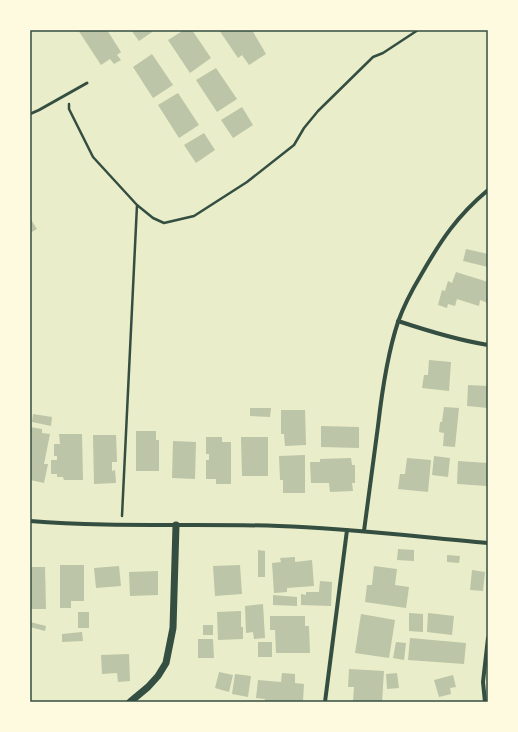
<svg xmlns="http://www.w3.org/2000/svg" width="518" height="732" font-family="'PT Sans Narrow',sans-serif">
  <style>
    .building { fill: #bcc5a7 }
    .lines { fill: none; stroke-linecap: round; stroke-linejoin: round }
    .path { stroke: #344e41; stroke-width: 2.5 }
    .service { stroke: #344e41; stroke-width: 3 }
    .minor { stroke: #344e41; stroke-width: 4 }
    .tertiary { stroke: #344e41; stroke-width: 7 }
    .neatline { fill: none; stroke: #344e41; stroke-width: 1.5 }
  </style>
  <rect width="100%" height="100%" fill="#e9edc9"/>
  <path class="building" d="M 78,30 L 107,30 L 121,52 L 117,55 L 121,60 L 114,64 L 110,59 L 101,65 Z
    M 131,30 L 155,30 L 139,41 Z
    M 184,30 L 192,30 L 211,58 L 190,73 L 168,40 Z
    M 219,30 L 252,30 L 266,54 L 249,65 L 242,55 L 238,58 Z
    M 152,54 L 173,85 L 153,98 L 133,67 Z
    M 216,68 L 237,99 L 217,112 L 196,80 Z
    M 178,93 L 199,125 L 179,138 L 158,105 Z
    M 242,107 L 253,125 L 233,138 L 221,120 Z
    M 204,133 L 215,150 L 196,163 L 184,145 Z
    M 30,218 L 37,229 L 30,233 Z
    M 466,249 L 488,254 L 488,267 L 463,261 Z
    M 456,272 L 488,282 L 488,303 L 480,300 L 479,306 L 457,299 L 455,306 L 448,304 L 447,308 L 438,305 L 442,290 L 445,291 L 448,281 L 452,283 Z
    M 429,360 L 451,362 L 449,391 L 422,388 L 424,375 L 428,375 Z
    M 468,385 L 488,386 L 488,408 L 467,406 Z
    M 444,407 L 459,408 L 455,447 L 443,446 L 444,433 L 439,432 L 440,422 L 442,422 Z
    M 250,408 L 271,408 L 270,417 L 250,416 Z
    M 281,410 L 305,410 L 306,445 L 285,446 L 284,434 L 281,434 Z
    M 33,414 L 52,417 L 51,426 L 32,422 Z
    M 321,426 L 359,427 L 359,448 L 321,447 Z
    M 30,427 L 42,429 L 42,433 L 50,434 L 44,464 L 48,464 L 44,483 L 30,480 Z
    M 136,431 L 156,431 L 156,440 L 159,440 L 159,471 L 136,471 Z
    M 59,434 L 82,434 L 83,480 L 64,480 L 63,477 L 57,477 L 57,474 L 51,474 L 51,460 L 57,460 L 57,456 L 54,456 L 54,444 L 60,444 Z
    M 93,435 L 116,435 L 117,462 L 112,462 L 112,471 L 115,470 L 116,483 L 94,484 Z
    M 206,437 L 222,437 L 222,442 L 231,442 L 231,484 L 216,484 L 216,479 L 206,479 L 206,460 L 209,460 L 209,454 L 206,454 Z
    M 241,437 L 268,437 L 268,476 L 242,476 Z
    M 173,441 L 196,442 L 195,479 L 172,478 Z
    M 305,455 L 305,493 L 283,493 L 283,480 L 280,480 L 279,456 Z
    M 434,456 L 450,458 L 448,477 L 432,475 Z
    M 351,458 L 352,465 L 355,465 L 355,483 L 352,483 L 353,491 L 330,492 L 329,483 L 311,483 L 310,462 L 320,462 L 320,459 Z
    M 407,458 L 431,460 L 428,492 L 398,489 L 400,474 L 405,474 Z
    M 458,461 L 488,463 L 487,486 L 457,484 Z
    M 398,549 L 414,550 L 414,561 L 397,560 Z
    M 258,550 L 265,551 L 265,577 L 258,577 Z
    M 447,555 L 460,556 L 459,563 L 447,562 Z
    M 295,557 L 295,562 L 312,560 L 314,586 L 287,588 L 287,592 L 274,593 L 272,563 L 281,562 L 280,558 Z
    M 60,565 L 84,565 L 84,601 L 71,601 L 71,608 L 60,608 Z
    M 240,565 L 242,594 L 215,596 L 213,566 Z
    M 119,566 L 121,586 L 96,588 L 94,568 Z
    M 374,566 L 397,569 L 395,585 L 409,587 L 406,608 L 365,602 L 367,585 L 372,585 Z
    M 30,567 L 45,567 L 46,609 L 30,609 Z
    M 472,570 L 485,572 L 483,591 L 470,590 Z
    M 158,571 L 158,595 L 130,596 L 129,572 Z
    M 320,581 L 332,582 L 331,606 L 301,605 L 301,594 L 306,595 L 306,592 L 319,592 Z
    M 273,595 L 297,597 L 297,606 L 273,605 Z
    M 263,604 L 265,638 L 254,639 L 253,632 L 246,633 L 245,606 Z
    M 241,611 L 241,627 L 243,627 L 243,639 L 218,640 L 217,612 Z
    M 78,612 L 89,612 L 89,628 L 78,628 Z
    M 409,613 L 423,614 L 423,632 L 409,631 Z
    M 428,613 L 454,616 L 452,635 L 427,632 Z
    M 361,614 L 395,620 L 389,658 L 355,653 Z
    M 270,616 L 305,616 L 305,626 L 309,626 L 310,653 L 276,653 L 275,630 L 270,630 Z
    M 30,622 L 46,626 L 45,631 L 30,627 Z
    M 203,625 L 213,625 L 213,635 L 203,635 Z
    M 82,632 L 83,641 L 62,642 L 62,634 Z
    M 410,638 L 466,643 L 464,664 L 408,660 Z
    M 198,639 L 213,639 L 214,658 L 198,658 Z
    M 258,642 L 272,642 L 272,657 L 258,657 Z
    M 396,642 L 406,643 L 404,660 L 393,658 Z
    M 129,654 L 130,681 L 118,682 L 117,673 L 102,674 L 101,655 Z
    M 349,669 L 384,671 L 382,702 L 353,702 L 354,687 L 348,687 Z
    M 219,672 L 233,675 L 229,692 L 215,688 Z
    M 282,673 L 295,674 L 295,683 L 304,684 L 303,702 L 264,702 L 265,699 L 256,698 L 258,680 L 281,682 Z
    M 397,673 L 399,688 L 387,689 L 386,674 Z
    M 235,674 L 251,676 L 248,697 L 232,694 Z
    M 453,675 L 456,687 L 450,688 L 451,694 L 439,697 L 434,680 Z"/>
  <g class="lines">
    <path class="path" d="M 69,104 L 69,109 L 93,157 L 137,205 L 153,218 L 164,223 L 194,216 L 247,182 L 294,145 L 304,128 L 318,111 L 373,57 L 383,53 L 418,30
      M 122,516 L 137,205"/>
    <path class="service" d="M 30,114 L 39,110 L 87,83"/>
    <path class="minor" d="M 398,321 C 428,331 457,340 488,345
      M 30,521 C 113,528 196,523 279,526 C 349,528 418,537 488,543
      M 364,531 C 369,496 373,461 378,426 C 382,391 387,355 398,322 C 404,305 412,290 421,275 C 441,240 457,216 488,190
      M 325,702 L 347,530
      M 485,702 L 483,682 L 488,638"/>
    <path class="tertiary" d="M 130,702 L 148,687 L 158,676 L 166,663 L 173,628 L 176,525"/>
  </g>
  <rect width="518" height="732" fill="none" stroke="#fefae0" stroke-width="62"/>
  <rect x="31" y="31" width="456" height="670" class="neatline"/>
</svg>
